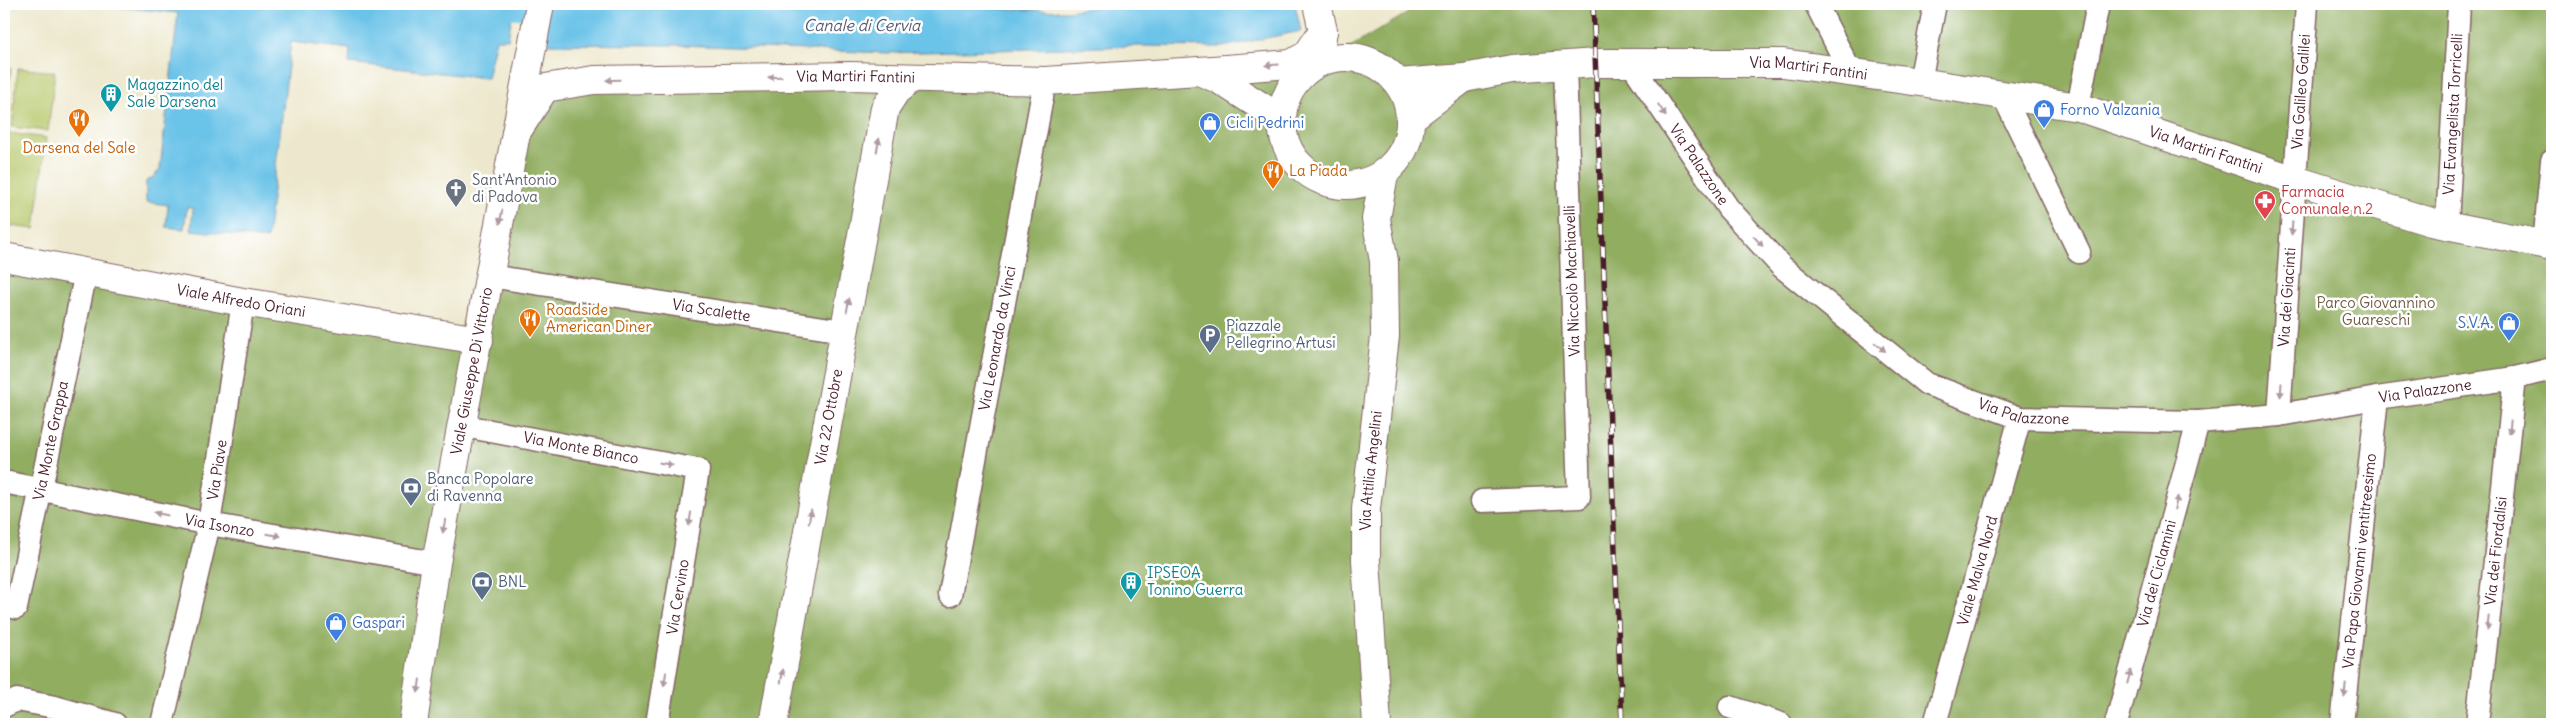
<svg xmlns="http://www.w3.org/2000/svg" width="2556" height="728" font-family="Delius,sans-serif">
  <style>
    .green { fill: #b7c96d; stroke: #80744c }
    .forest { fill: #91ad60; stroke: #6e6646 }
    .water { fill: #6bc3e8; stroke: #5a718a }
    .lines { fill: none; stroke-linecap: round; stroke-linejoin: round }
    .canal { stroke: #6bc3e8; stroke-width: 20 }
    .minor-casing { stroke: #836564; stroke-width: 25 }
    .tertiary-casing { stroke: #836564; stroke-width: 30 }
    .minor { stroke: #fff; stroke-width: 22 }
    .tertiary { stroke: #fff; stroke-width: 28 }
    .rail-casing { stroke: #4a1f2b; stroke-width: 5.5 }
    .rail { stroke: #fff; stroke-width: 4; stroke-dasharray: 11; stroke-linecap: butt }
    .oneway { fill: #ae9aa0 }
    .labels { text-anchor: middle; stroke-width: 5; stroke-linejoin: round; paint-order: stroke }
    .street-label { font-size: 15px; fill: #4a1f2b; stroke: #fff }
    .culture-label { font-size: 15px; fill: #0d838f; stroke: #fff; text-anchor: start }
    .shop-label { font-size: 15px; fill: #366cbe; stroke: #fff; text-anchor: start }
    .food-label { font-size: 15px; fill: #c56008; stroke: #fff; text-anchor: start }
    .worship-label { font-size: 15px; fill: #5b616d; stroke: #fff; text-anchor: start }
    .health-label { font-size: 15px; fill: #be3a42; stroke: #fff; text-anchor: start }
    .park-label { font-size: 15px; fill: #705a42; stroke: #fff }
    .service-label { font-size: 15px; fill: #4e5e75; stroke: #fff; text-anchor: start }
    .water-label { font-size: 16px; font-style: italic; fill: #56586d; stroke: #fff }
  </style>
  <rect width="100%" height="100%" fill="#fff"/>
  <filter id="ink" filterUnits="userSpaceOnUse"><feTurbulence type="fractalNoise" baseFrequency=".02" numOctaves="2"/><feDisplacementMap in="SourceGraphic" scale="10" xChannelSelector="R" yChannelSelector="G"/><feConvolveMatrix kernelMatrix="1 2 1 2 8 2 1 2 1" color-interpolation-filters="sRGB"/></filter>
  <filter id="wash" filterUnits="userSpaceOnUse"><feTurbulence type="fractalNoise" baseFrequency=".0096" numOctaves="4" result="noise"/><feDisplacementMap in="SourceGraphic" scale="20" xChannelSelector="R" yChannelSelector="G"/><feGaussianBlur stdDeviation="1.12" result="paint"/><feColorMatrix in="noise" values="0 0 0 0 0 0 0 0 0 0 0 0 0 0 0 0 0 1.4 0 .05"/><feComposite in="paint" operator="in"/></filter>
  <g filter="url(#wash)">
    <rect width="100%" height="100%" fill="#ede8cd"/>
    <path class="green" d="M 4,67 L 11,67 L 4,124 Z
      M 18,68 L 55,72 L 48,131 L 12,127 Z
      M 9,133 L 46,138 L 35,229 L 4,225 L 4,180 Z"/>
    <path class="forest" d="M 1423,4 L 2552,4 L 2552,724 L 4,724 L 4,254 L 458,337 L 545,88 L 1296,79 Z"/>
    <path class="water" d="M 87,4 L 514,4 L 508,39 L 496,39 L 487,78 L 349,63 L 350,49 L 291,42 L 267,239 L 191,230 L 193,209 L 187,207 L 184,229 L 166,227 L 168,205 L 146,202 L 146,181 L 154,177 L 160,169 L 178,13 Z
      M 549,4 L 858,4 L 1066,11 L 1122,4 L 1295,4 L 1301,31 L 1222,47 L 1138,46 L 887,53 L 680,45 L 541,44 Z"/>
    <g class="lines">
      <path class="canal" d="M 440,4 L 550,11"/>
    </g>
  </g>
  <g filter="url(#ink)">
    <g class="lines">
      <g class="minor-casing">
        <g id="minor">
          <path d="M 1816,4 L 1851,73"/>
          <path id="s1" d="M 1635,69 L 1728,208 L 1781,266 L 1927,384 L 2020,418 L 2198,422 L 2279,415 L 2377,398 L 2515,378 L 2552,369"/>
          <path d="M 1920,82 L 1935,4"/>
          <path d="M 2003,95 L 2079,252"/>
          <path d="M 2078,107 L 2098,4"/>
          <path id="s2" d="M 2447,225 L 2459,4"/>
          <path d="M 2544,245 L 2552,161"/>
          <path id="s3" d="M 490,276 L 843,331"/>
          <path id="s4" d="M 2279,415 L 2307,4"/>
          <path id="s5" d="M 464,426 L 698,470 L 657,724"/>
          <path id="s6" d="M 4,482 L 209,524 L 436,563"/>
          <path d="M 1482,501 L 1579,497 L 1565,65"/>
          <path id="s7" d="M 950,595 L 1045,81"/>
          <path id="s8" d="M 16,608 L 86,272"/>
          <path d="M 4,706 L 17,700 L 55,707 L 115,724"/>
          <path d="M 1730,707 L 1781,724"/>
          <path id="s9" d="M 162,724 L 209,524 L 243,302"/>
          <path id="s10" d="M 1935,724 L 2020,418"/>
          <path id="s11" d="M 2116,724 L 2198,422"/>
          <path id="s12" d="M 2342,724 L 2377,398"/>
          <path id="s13" d="M 2477,724 L 2515,378"/>
        </g>
      </g>
      <g class="tertiary-casing">
        <g id="tertiary">
          <path d="M 1317,4 L 1323,31 L 1320,49"/>
          <circle cx="1346" cy="121" r="64"/>
          <path d="M 1201,72 L 1218,79 L 1281,119"/>
          <path id="s14" d="M 1398,83 L 1464,78 L 1512,69 L 1596,63 L 1783,63 L 1920,82 L 2078,107 L 2295,180 L 2431,222 L 2552,246"/>
          <path d="M 1411,118 L 1464,78"/>
          <path id="s15" d="M 516,133 L 545,88 L 594,80 L 850,76 L 1045,81 L 1199,71 L 1291,64 L 1307,55 L 1323,31"/>
          <path id="s16" d="M 4,257 L 243,302 L 479,340"/>
          <path id="s17" d="M 413,724 L 436,563 L 540,4"/>
          <path id="s18" d="M 773,724 L 885,108 L 896,91 L 911,79"/>
          <path id="s19" d="M 1377,724 L 1366,561 L 1366,509 L 1385,336 L 1384,261 L 1376,219 L 1384,174"/>
        </g>
      </g>
      <use href="#minor" class="minor"/>
      <use href="#tertiary" class="tertiary"/>
      <g class="rail-casing">
        <path id="rail" d="M 1593,4 L 1622,724"/>
      </g>
      <use href="#rail" class="rail"/>
    </g>
    <defs><path id="oneway-solid" d="M-6-.8H1V-3.2L6.5 0L1 3.2V.8H-6Z" transform="scale(1.25)"/></defs>
    <g class="oneway">
      <use href="#oneway-solid" transform="translate(1272 65) rotate(176)"/>
      <use href="#oneway-solid" transform="translate(775 77) rotate(179)"/>
      <use href="#oneway-solid" transform="translate(613 80) rotate(179)"/>
      <use href="#oneway-solid" transform="translate(1662 110) rotate(56)"/>
      <use href="#oneway-solid" transform="translate(878 145) rotate(-79)"/>
      <use href="#oneway-solid" transform="translate(501 217) rotate(100)"/>
      <use href="#oneway-solid" transform="translate(2292 228) rotate(94)"/>
      <use href="#oneway-solid" transform="translate(1758 241) rotate(47)"/>
      <use href="#oneway-solid" transform="translate(848 305) rotate(-79)"/>
      <use href="#oneway-solid" transform="translate(1880 347) rotate(38)"/>
      <use href="#oneway-solid" transform="translate(2281 390) rotate(94)"/>
      <use href="#oneway-solid" transform="translate(2510 427) rotate(96)"/>
      <use href="#oneway-solid" transform="translate(666 464) rotate(11)"/>
      <use href="#oneway-solid" transform="translate(2176 503) rotate(-75)"/>
      <use href="#oneway-solid" transform="translate(161 514) rotate(-168)"/>
      <use href="#oneway-solid" transform="translate(810 516) rotate(-80)"/>
      <use href="#oneway-solid" transform="translate(690 519) rotate(99)"/>
      <use href="#oneway-solid" transform="translate(444 526) rotate(101)"/>
      <use href="#oneway-solid" transform="translate(274 535) rotate(9)"/>
      <use href="#oneway-solid" transform="translate(2488 623) rotate(96)"/>
      <use href="#oneway-solid" transform="translate(782 676) rotate(-80)"/>
      <use href="#oneway-solid" transform="translate(2129 677) rotate(-75)"/>
      <use href="#oneway-solid" transform="translate(665 679) rotate(99)"/>
      <use href="#oneway-solid" transform="translate(419 686) rotate(98)"/>
      <use href="#oneway-solid" transform="translate(2345 690) rotate(96)"/>
    </g>
  </g>
  <defs>
    <g id="building-pin" transform="scale(1.125)"><path d="M0 17L-7.5 6A9.5 9.5 0 1 1 7.5 6Z" fill="#0f9aa8" stroke="#fff"/><path d="M-4-6H4V6H1V3H-1V6H-4ZM-2.5-4.3h1.7v1.8h-1.7ZM.8-4.3h1.7v1.8H.8ZM-2.5-1h1.7V.8h-1.7ZM.8-1h1.7V.8H.8Z" fill="#fff"/></g>
    <g id="shop-pin" transform="scale(1.125)"><path d="M0 17L-7.5 6A9.5 9.5 0 1 1 7.5 6Z" fill="#3f7fe0" stroke="#fff"/><path d="M-5-2.5h2.3a2.7 3.5 0 0 1 5.4 0H5L5.5 6h-11ZM-1.5-2.5h3a1.5 2.3 0 0 0-3 0Z" fill="#fff"/></g>
    <g id="restaurant-pin" transform="scale(1.125)"><path d="M0 17L-7.5 6A9.5 9.5 0 1 1 7.5 6Z" fill="#e8710a" stroke="#fff"/><path d="M-5-6h1v4h1v-4h1v4h1v-4h1v5L-1.5 .5V6h-2V.5L-5-1ZM5-6V6H3V1.5H1.5Q1.5-4 5-6Z" fill="#fff"/></g>
    <g id="church-pin" transform="scale(1.125)"><path d="M0 17L-7.5 6A9.5 9.5 0 1 1 7.5 6Z" fill="#6b7280" stroke="#fff"/><path d="M-1.2-6h2.4v3.5h3.3v2.4h-3.3V6h-2.4V-.1h-3.3v-2.4h3.3Z" fill="#fff"/></g>
    <g id="pharmacy-pin" transform="scale(1.125)"><path d="M0 17L-7.5 6A9.5 9.5 0 1 1 7.5 6Z" fill="#e0444e" stroke="#fff"/><path d="M-2-6h4v4h4v4h-4v4h-4v-4h-4v-4h4Z" fill="#fff"/></g>
    <g id="parking-pin" transform="scale(1.125)"><path d="M0 17L-7.5 6A9.5 9.5 0 1 1 7.5 6Z" fill="#5c6f8a" stroke="#fff"/><path d="M-3.5-5.5H1a3.5 3.5 0 0 1 0 7H-1V5.5H-3.5ZM-1-3.4V-.6H.8a1.4 1.4 0 0 0 0-2.8Z" fill="#fff"/></g>
    <g id="bank-pin" transform="scale(1.125)"><path d="M0 17L-7.5 6A9.5 9.5 0 1 1 7.5 6Z" fill="#5c6f8a" stroke="#fff"/><path d="M-6-4H6V4H-6ZM0-2.3a2.3 2.3 0 1 0 0 4.6a2.3 2.3 0 1 0 0-4.6Z" fill="#fff"/></g>
  </defs>
  <g fill-rule="evenodd">
    <use href="#building-pin" x="111" y="94"/>
    <use href="#shop-pin" x="2044" y="110"/>
    <use href="#restaurant-pin" x="79" y="119"/>
    <use href="#shop-pin" x="1210" y="123"/>
    <use href="#restaurant-pin" x="1273" y="171"/>
    <use href="#church-pin" x="456" y="189"/>
    <use href="#pharmacy-pin" x="2265" y="201"/>
    <use href="#restaurant-pin" x="530" y="319"/>
    <use href="#shop-pin" x="2509" y="323"/>
    <use href="#parking-pin" x="1210" y="335"/>
    <use href="#bank-pin" x="411" y="488"/>
    <use href="#bank-pin" x="482" y="582"/>
    <use href="#building-pin" x="1131" y="582"/>
    <use href="#shop-pin" x="336" y="623"/>
  </g>
  <g class="labels">
    <g class="street-label">
      <text dy="5" stroke="none"><textPath href="#s14" startOffset="412">Via Martiri Fantini</textPath></text>
      <text dy="5" stroke="none"><textPath href="#s15" startOffset="365">Via Martiri Fantini</textPath></text>
      <text dy="5" stroke="none"><textPath href="#s4" startOffset="324">Via Galileo Galilei</textPath></text>
      <text dy="5" stroke="none"><textPath href="#s2" startOffset="111">Via Evangelista Torricelli</textPath></text>
      <text dy="5" stroke="none"><textPath href="#s14" startOffset="819">Via Martiri Fantini</textPath></text>
      <text dy="5" stroke="none"><textPath href="#s1" startOffset="115">Via Palazzone</textPath></text>
      <text transform="translate(1572 281) rotate(-92)" y="5">Via Niccolò Machiavelli</text>
      <text dy="5" stroke="none"><textPath href="#s4" startOffset="118">Via dei Giacinti</textPath></text>
      <text dy="5" stroke="none"><textPath href="#s16" startOffset="241">Viale Alfredo Oriani</textPath></text>
      <text dy="5" stroke="none"><textPath href="#s3" startOffset="224">Via Scalette</textPath></text>
      <text dy="5" stroke="none"><textPath href="#s7" startOffset="261">Via Leonardo da Vinci</textPath></text>
      <text dy="5" stroke="none"><textPath href="#s17" startOffset="358">Viale Giuseppe Di Vittorio</textPath></text>
      <text dy="5" stroke="none"><textPath href="#s1" startOffset="940">Via Palazzone</textPath></text>
      <text dy="5" stroke="none"><textPath href="#s1" startOffset="535">Via Palazzone</textPath></text>
      <text dy="5" stroke="none"><textPath href="#s18" startOffset="312">Via 22 Ottobre</textPath></text>
      <text dy="5" stroke="none"><textPath href="#s8" startOffset="171">Via Monte Grappa</textPath></text>
      <text dy="5" stroke="none"><textPath href="#s5" startOffset="119">Via Monte Bianco</textPath></text>
      <text dy="5" stroke="none"><textPath href="#s9" startOffset="260">Via Piave</textPath></text>
      <text dy="5" stroke="none"><textPath href="#s19" startOffset="254">Via Attilia Angelini</textPath></text>
      <text dy="5" stroke="none"><textPath href="#s6" startOffset="220">Via Isonzo</textPath></text>
      <text dy="5" stroke="none"><textPath href="#s13" startOffset="174">Via dei Fiordalisi</textPath></text>
      <text dy="5" stroke="none"><textPath href="#s12" startOffset="164">Via Papa Giovanni ventitreesimo</textPath></text>
      <text dy="5" stroke="none"><textPath href="#s10" startOffset="159">Viale Malva Nord</textPath></text>
      <text dy="5" stroke="none"><textPath href="#s11" startOffset="156">Via dei Ciclamini</textPath></text>
      <text transform="translate(678 597) rotate(-81)" y="5">Via Cervino</text>
    </g>
    <g class="culture-label">
      <text x="127" y="90">Magazzino del<tspan x="127" dy="17">Sale Darsena</tspan></text>
      <text x="1147" y="578">IPSEOA<tspan x="1147" dy="17">Tonino Guerra</tspan></text>
    </g>
    <g class="shop-label">
      <text x="2060" y="115">Forno Valzania</text>
      <text x="1226" y="128">Cicli Pedrini</text>
      <text x="2493" y="328" text-anchor="end">S.V.A.</text>
      <text x="352" y="628">Gaspari</text>
    </g>
    <g class="food-label">
      <text x="79" y="153" text-anchor="middle">Darsena del Sale</text>
      <text x="1289" y="176">La Piada</text>
      <text x="546" y="315">Roadside<tspan x="546" dy="17">American Diner</tspan></text>
    </g>
    <g class="worship-label">
      <text x="472" y="185">Sant'Antonio<tspan x="472" dy="17">di Padova</tspan></text>
    </g>
    <g class="health-label">
      <text x="2281" y="197">Farmacia<tspan x="2281" dy="17">Comunale n.2</tspan></text>
    </g>
    <g class="park-label">
      <text x="2376" y="308">Parco Giovannino<tspan x="2376" dy="17">Guareschi</tspan></text>
    </g>
    <g class="service-label">
      <text x="1226" y="331">Piazzale<tspan x="1226" dy="17">Pellegrino Artusi</tspan></text>
      <text x="427" y="484">Banca Popolare<tspan x="427" dy="17">di Ravenna</tspan></text>
      <text x="498" y="587">BNL</text>
    </g>
    <g class="water-label">
      <text x="862" y="31">Canale di Cervia</text>
    </g>
  </g>
  <rect width="2556" height="728" fill="none" stroke="#fff" stroke-width="20"/>
</svg>
